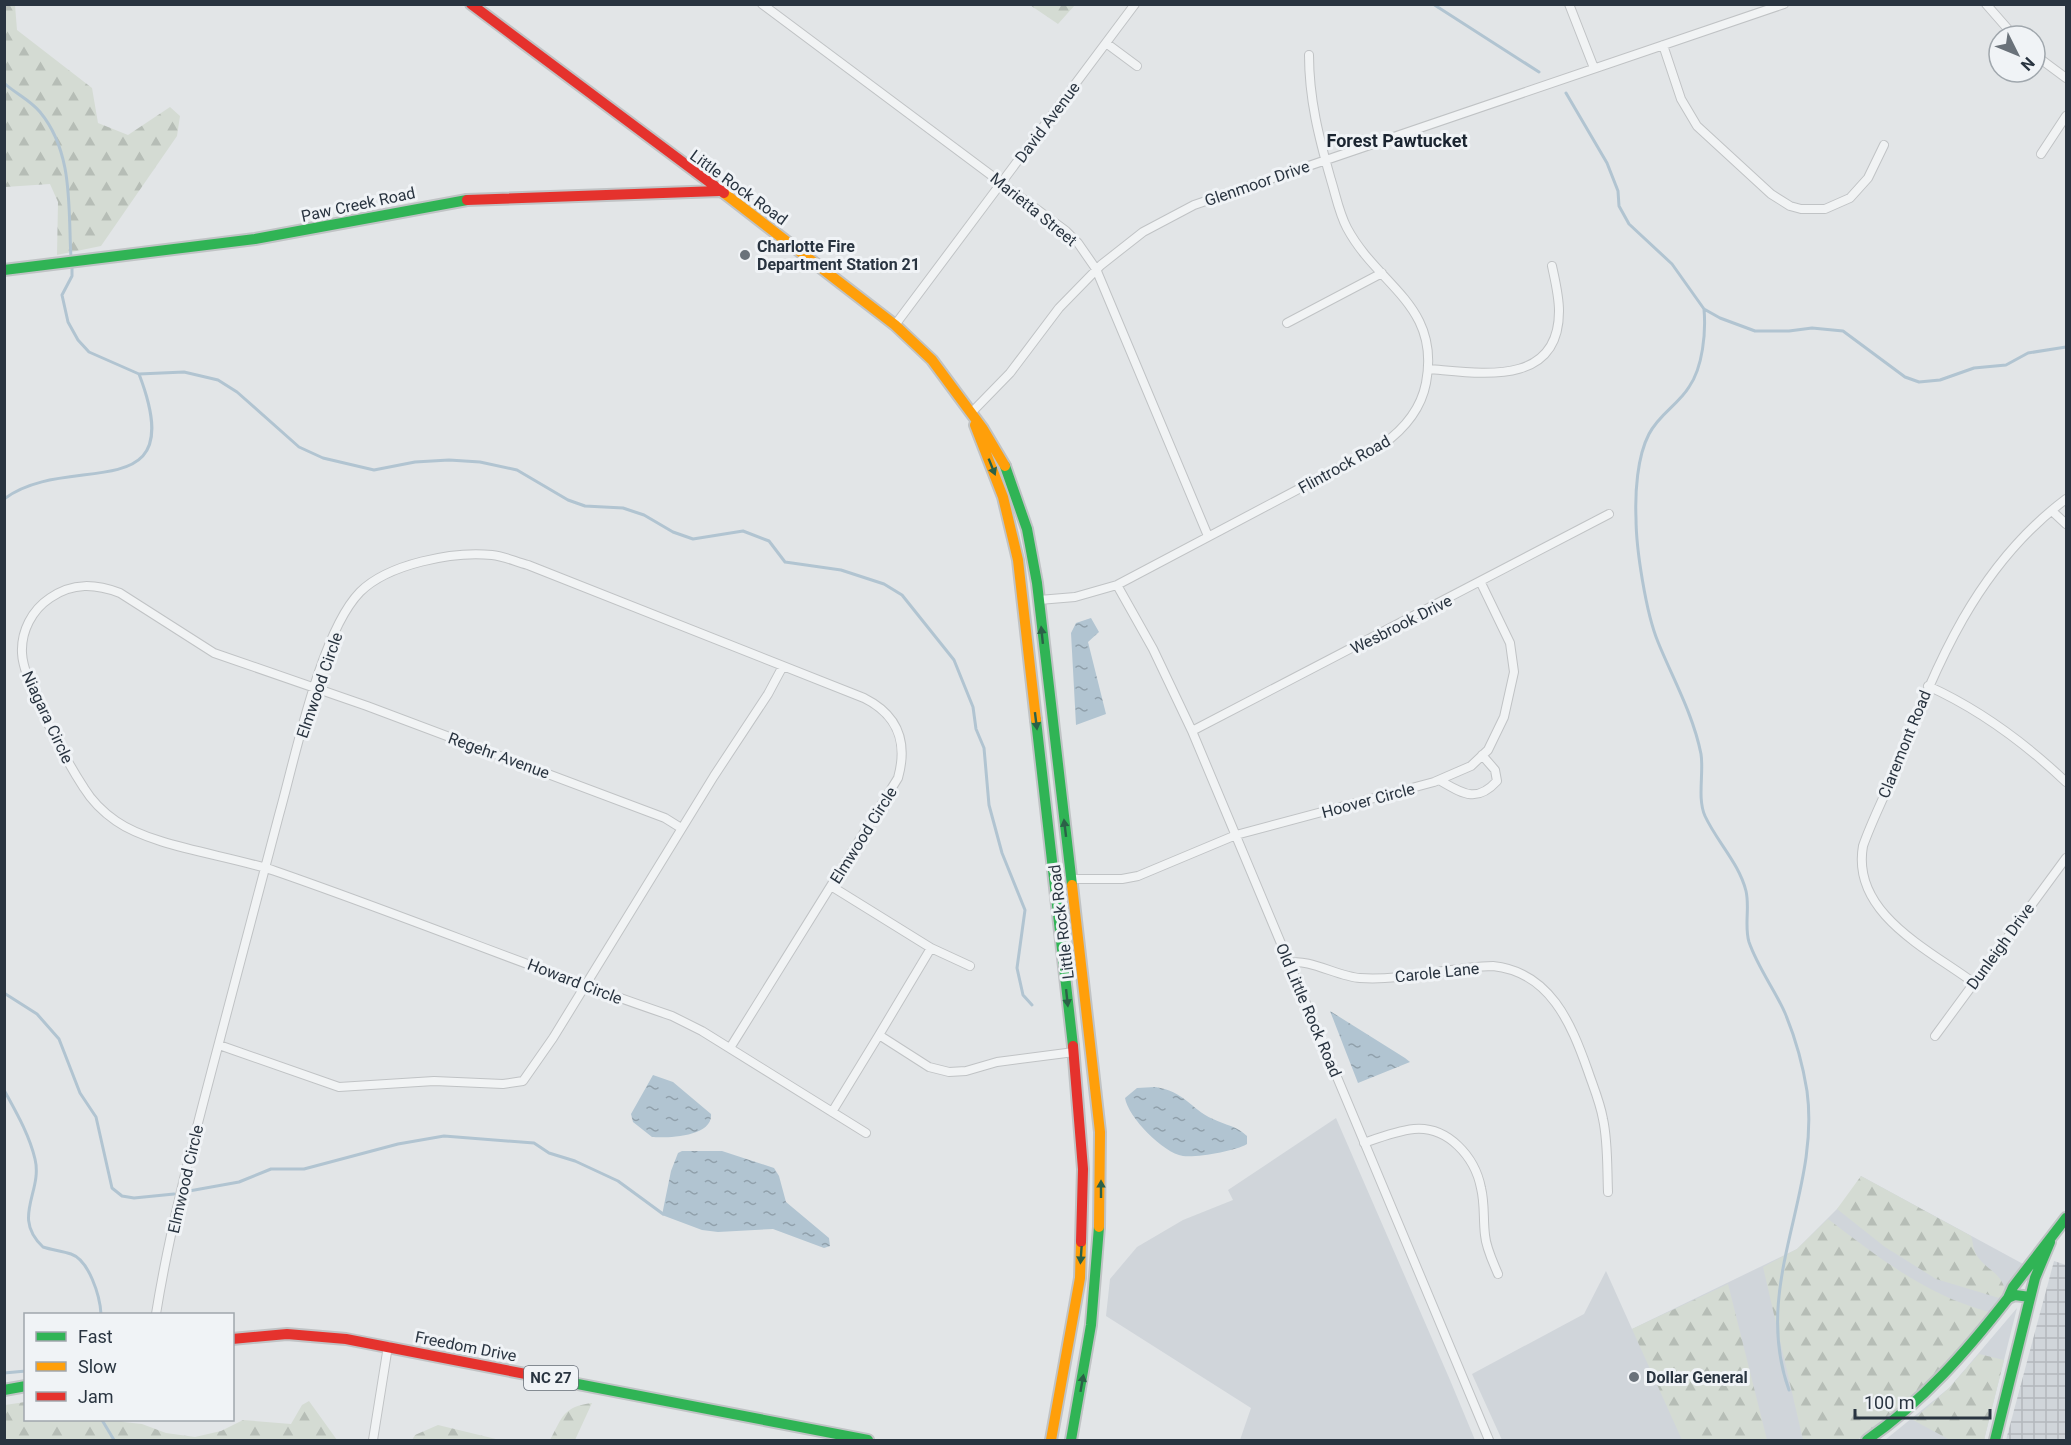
<svg xmlns="http://www.w3.org/2000/svg" width="2071" height="1445" font-family="Roboto,sans-serif">
  <style>
    .built { fill: #d0d5da }
    .industrial { fill: url(#industrial-grid) }
    .forest { fill: url(#forest-firs) }
    .water { fill: url(#water-ripples) }
    .lines { fill: none; stroke-linecap: round; stroke-linejoin: round }
    .stream { stroke: #b1c4d1; stroke-width: 3 }
    .street-casing { stroke: #c0c3c5; stroke-width: 10 }
    .fast-casing { stroke: #c0c3c5; stroke-width: 14 }
    .slow-casing { stroke: #c0c3c5; stroke-width: 14 }
    .jam-casing { stroke: #c0c3c5; stroke-width: 14 }
    .street { stroke: #f1f3f4; stroke-width: 8 }
    .fast { stroke: #30b455; stroke-width: 10 }
    .slow { stroke: #ff9f0a; stroke-width: 10 }
    .jam { stroke: #e5322d; stroke-width: 10 }
    .oneway { fill: #2b6147 }
    .poi-dot { fill: #6a727a; stroke: #f0f3f6; stroke-width: 2 }
    .labels { text-anchor: middle; stroke-width: 6; stroke-linejoin: round; paint-order: stroke }
    .shield { fill: #f0f3f6; stroke: #656d77; stroke-width: 1.5 }
    .shield-label { font-size: 15px; font-weight: bold; fill: #293440 }
    .street-label { font-size: 16px; fill: #293440; stroke: #f0f3f6 }
    .poi-label { font-size: 16px; font-weight: bold; fill: #293440; stroke: #f0f3f6; text-anchor: start }
    .neighbourhood-label { font-size: 18px; font-weight: bold; fill: #1b2531; stroke: #f0f3f6 }
  </style>
  <defs>
    <pattern id="industrial-grid" width="8" height="8" patternUnits="userSpaceOnUse" patternTransform="scale(1.5)"><rect width="8" height="8" fill="#d0d5da"/><path d="M0 4h8M4 0v8" fill="none" stroke="#b3b7bc"/></pattern>
    <pattern id="forest-firs" width="22" height="20" patternUnits="userSpaceOnUse" patternTransform="scale(1.5)"><rect width="22" height="20" fill="#d4dbd3"/><path d="M5 1l3.5 6h-7zM16 11l3.5 6h-7z" fill="#b6bdb6"/></pattern>
    <pattern id="water-ripples" width="26" height="14" patternUnits="userSpaceOnUse" patternTransform="scale(1.5)"><rect width="26" height="14" fill="#b1c4d1"/><path d="M2 4q2-2 4 0t4 0M15 11q2-2 4 0t4 0" fill="none" stroke="#90a0ab"/></pattern>
  </defs>
  <rect width="100%" height="100%" fill="#e2e5e7"/>
  <path class="built" d="M 1336,1118 L 1450,1380 L 1475,1440 L 1240,1440 L 1251,1408 L 1106,1316 L 1110,1279 L 1137,1247 L 1183,1220 L 1233,1200 L 1228,1190 Z
    M 1861,1176 L 2025,1265 L 1966,1341 L 1898,1410 L 1862,1437 L 1856,1440 L 1502,1440 L 1472,1374 L 1584,1314 L 1606,1271 L 1632,1329 L 1797,1249 L 1845,1201 Z
    M 2017,1308 L 1984,1440 L 1885,1440 L 1949,1388 Z"/>
  <path class="industrial" d="M 2054,1261 L 2066,1265 L 2066,1440 L 2006,1440 Z"/>
  <path class="forest" d="M 4,5 L 15,5 L 17,30 L 92,88 L 98,123 L 128,135 L 170,107 L 180,116 L 177,136 L 101,246 L 57,255 L 58,202 L 50,184 L 5,187 Z
    M 1030,5 L 1075,5 L 1058,24 Z
    M 1861,1176 L 1971,1236 C 1973,1241 1973,1249 1976,1254 C 1985,1270 2002,1272 2005,1291 L 1999,1298 L 1936,1279 L 1885,1247 L 1837,1209 Z
    M 1828,1219 C 1879,1258 1926,1295 1989,1312 L 1927,1385 L 1862,1437 L 1856,1440 L 1803,1440 L 1763,1267 L 1797,1249 Z
    M 1728,1284 L 1767,1440 L 1682,1440 L 1632,1329 Z
    M 1979,1354 L 2004,1360 L 1984,1440 L 1950,1440 L 1913,1420 L 1949,1388 Z
    M 309,1401 L 337,1440 L 5,1440 L 5,1405 L 25,1402 L 26,1420 L 119,1420 L 124,1422 L 142,1424 L 166,1433 L 195,1437 L 221,1431 L 243,1420 L 291,1424 L 302,1405 Z
    M 592,1403 L 575,1440 L 550,1440 C 563,1416 563,1407 592,1403 Z
    M 438,1425 L 500,1440 L 412,1440 L 415,1435 Z"/>
  <path class="water" d="M 1091,618 L 1099,632 L 1088,642 L 1106,714 L 1076,725 L 1071,633 L 1076,623 Z
    M 1330,1011 L 1405,1058 L 1410,1062 L 1358,1083 Z
    M 653,1075 L 673,1082 L 711,1114 C 713,1137 667,1138 652,1137 L 633,1122 L 631,1114 Z
    M 1155,1087 C 1186,1092 1189,1108 1213,1119 C 1225,1125 1237,1126 1247,1136 L 1247,1144 C 1236,1151 1196,1158 1183,1156 C 1163,1153 1128,1117 1125,1098 L 1137,1088 Z
    M 682,1151 L 722,1151 L 774,1168 L 779,1176 L 786,1202 L 829,1238 L 830,1246 L 824,1248 L 773,1229 L 718,1232 L 702,1230 L 662,1215 L 671,1171 L 678,1153 Z"/>
  <g class="lines">
    <path class="stream" d="M 1433,4 L 1539,72
      M 4,83 C 16,94 30,100 40,112 C 74,153 68,209 71,258
      M 1566,93 L 1607,163 L 1618,191 L 1619,206 L 1629,224 L 1672,264 L 1704,309 L 1720,318 L 1755,331 L 1789,331 L 1812,328 L 1843,331 L 1905,377 L 1919,382 L 1940,380 L 1974,368 L 2006,365 L 2028,353 L 2066,347
      M 72,265 L 72,276 L 62,295 L 68,322 L 78,340 L 89,352 L 139,374 L 184,372 L 218,380 L 237,392 L 299,447 L 323,458 L 374,470 L 415,462 L 449,460 L 480,462 L 517,470 L 568,500 L 585,506 L 623,508 L 644,515 L 673,532 L 693,539 L 743,531 L 769,541 L 785,562 L 841,570 L 884,584 L 902,595 L 954,660 L 973,707 L 976,729 L 984,748 L 989,805 L 1002,853 L 1025,910 L 1017,968 L 1023,995 L 1032,1005
      M 1704,309 C 1706,332 1703,367 1689,387 C 1678,405 1659,414 1649,434 C 1637,457 1635,493 1636,518 C 1636,549 1646,613 1658,642 C 1673,679 1693,714 1701,754 C 1704,773 1697,798 1705,816 C 1717,842 1739,863 1746,891 C 1750,908 1744,926 1749,942 C 1758,968 1775,990 1785,1013 C 1795,1037 1803,1066 1807,1091 C 1821,1193 1751,1285 1789,1390
      M 4,499 C 69,450 192,512 139,374
      M 4,993 L 37,1014 L 59,1039 L 80,1093 L 96,1117 L 112,1188 L 122,1196 L 134,1198 L 174,1194
      M 4,1090 C 16,1112 29,1134 35,1159 C 43,1192 11,1217 43,1247 C 52,1250 62,1251 71,1254 C 89,1260 100,1296 101,1314
      M 189,1191 L 239,1182 L 271,1169 L 304,1169 L 398,1144 L 444,1136 L 534,1143 L 549,1153 L 575,1161 L 618,1181 L 663,1214
      M 4,1373 L 26,1371
      M 102,1420 L 114,1440"/>
    <g class="street-casing">
      <path id="street" d="M 762,4 L 1066,231 L 1078,243 L 1096,269 L 1208,536
        M 1569,4 L 1594,68
        M 1986,4 L 2014,36
        M 1106,43 L 1137,66
        M 1663,45 L 1681,99 L 1697,126 L 1771,194 L 1790,206 L 1801,209 L 1825,209 L 1850,198 L 1868,178 L 1884,145
        M 2035,55 L 2066,78
        M 2041,154 L 2066,116
        M 1287,323 L 1382,273
        M 895,325 L 1135,4
        M 1429,369 C 1479,373 1559,388 1559,311 C 1559,296 1555,280 1552,266
        M 971,413 L 1010,373 L 1059,308 L 1101,265 L 1143,232 L 1194,205 L 1784,4
        M 2052,511 L 2066,524
        M 1117,585 L 1153,649 L 1192,731 L 1489,1440
        M 1039,600 L 1075,597 L 1117,585 L 1382,445 C 1403,430 1421,409 1426,383 C 1441,305 1378,286 1347,228 C 1339,213 1336,196 1331,180 C 1319,138 1309,99 1309,55
        M 1928,686 C 1981,710 2024,742 2066,782
        M 1192,731 L 1609,514
        M 1439,780 C 1462,793 1476,804 1497,781 L 1495,770 L 1482,755
        M 681,828 L 665,818 L 367,706 L 214,653 L 120,593 C 96,584 73,582 50,598 C 32,610 21,631 22,653 C 23,682 67,762 84,788 C 92,801 103,812 116,821 C 153,847 229,855 275,871 C 408,917 539,971 672,1016 L 702,1031 L 866,1133
        M 1071,879 L 1122,879 L 1138,876 L 1236,835 L 1434,782 L 1471,766 L 1488,750 L 1504,717 L 1514,672 L 1510,643 L 1481,583
        M 831,886 L 931,948 L 879,1035
        M 931,948 L 970,966
        M 1290,963 C 1308,958 1339,977 1360,978 C 1404,981 1449,967 1493,966 C 1550,972 1571,1023 1588,1071 C 1593,1086 1600,1102 1603,1119 C 1608,1142 1607,1167 1608,1192
        M 1974,983 C 1928,949 1851,913 1863,846 C 1872,820 1885,796 1895,770 C 1936,667 1974,568 2066,499
        M 1935,1036 L 2066,858
        M 219,1045 L 339,1087 L 434,1081 L 503,1084 L 523,1081 L 553,1038 L 714,776 L 768,694 L 783,666
        M 832,1112 L 879,1035 L 929,1067 L 949,1072 L 966,1071 L 997,1062 L 1074,1052
        M 1364,1143 C 1381,1137 1396,1131 1414,1129 C 1448,1126 1475,1157 1481,1188 C 1485,1204 1483,1219 1485,1235 C 1486,1248 1493,1262 1498,1274
        M 156,1314 C 169,1233 190,1153 211,1073 C 234,987 256,901 279,815 C 295,759 320,633 360,592 C 388,564 453,551 492,555 C 504,556 516,562 528,565 L 864,698 C 898,715 908,742 898,778 L 730,1048
        M 373,1440 L 388,1346"/>
    </g>
    <g class="fast-casing">
      <path id="fast" d="M 4,270 L 255,239 L 467,200
        M 1005,466 L 1027,529 L 1037,583 L 1072,885
        M 1036,720 L 1073,1046
        M 2008,1298 L 2013,1287 L 2066,1218
        M 536,1376 L 868,1440
        M 4,1390 L 26,1386
        M 1071,1440 L 1091,1325 L 1099,1227
        M 1867,1440 C 1923,1401 1966,1352 2008,1298 L 2015,1295 L 2030,1297
        M 1995,1440 L 2035,1278 L 2050,1242"/>
    </g>
    <g class="slow-casing">
      <path id="slow" d="M 724,193 L 895,325 L 932,360 L 983,429 L 1005,466
        M 975,425 L 1003,497 L 1018,560 L 1036,720
        M 1072,885 L 1100,1132 L 1099,1227
        M 1051,1440 L 1080,1278 L 1081,1242"/>
    </g>
    <g class="jam-casing">
      <path id="jam" d="M 471,4 L 724,193
        M 467,200 L 719,191
        M 1073,1046 L 1083,1169 L 1081,1242
        M 232,1339 L 287,1334 L 346,1339 L 536,1376"/>
    </g>
    <use href="#street" class="street"/>
    <use href="#fast" class="fast"/>
    <use href="#slow" class="slow"/>
    <use href="#jam" class="jam"/>
  </g>
  <defs><path id="oneway-solid" d="M-6-.8H1V-3.2L6.5 0L1 3.2V.8H-6Z" transform="scale(1.5)"/></defs>
  <g class="oneway">
    <use href="#oneway-solid" transform="translate(992 467) rotate(68)"/>
    <use href="#oneway-solid" transform="translate(1042 635) rotate(-96)"/>
    <use href="#oneway-solid" transform="translate(1036 721) rotate(83)"/>
    <use href="#oneway-solid" transform="translate(1065 828) rotate(-97)"/>
    <use href="#oneway-solid" transform="translate(1067 998) rotate(84)"/>
    <use href="#oneway-solid" transform="translate(1101 1189) rotate(-90)"/>
    <use href="#oneway-solid" transform="translate(1081 1255) rotate(94)"/>
    <use href="#oneway-solid" transform="translate(1082 1383) rotate(-80)"/>
  </g>
  <g class="poi-dot">
    <circle cx="745" cy="255" r="6"/>
    <circle cx="1634" cy="1377" r="6"/>
  </g>
  <g class="labels">
    <rect class="shield" x="524" y="1366" width="54" height="24" rx="4.5"/>
    <g class="shield-label">
      <text x="551" y="1383">NC 27</text>
    </g>
    <g class="street-label">
      <text transform="translate(1047 122) rotate(-53)" y="6">David Avenue</text>
      <text transform="translate(1257 183) rotate(-19)" y="6">Glenmoor Drive</text>
      <text transform="translate(739 187) rotate(36)" y="6">Little Rock Road</text>
      <text transform="translate(358 204) rotate(-12)" y="6">Paw Creek Road</text>
      <text transform="translate(1034 209) rotate(39)" y="6">Marietta Street</text>
      <text transform="translate(1344 464) rotate(-29)" y="6">Flintrock Road</text>
      <text transform="translate(1401 624) rotate(-27)" y="6">Wesbrook Drive</text>
      <text transform="translate(319 685) rotate(-71)" y="6">Elmwood Circle</text>
      <text transform="translate(48 717) rotate(65)" y="6">Niagara Circle</text>
      <text transform="translate(1904 744) rotate(-68)" y="6">Claremont Road</text>
      <text transform="translate(499 755) rotate(20)" y="6">Regehr Avenue</text>
      <text transform="translate(1368 800) rotate(-15)" y="6">Hoover Circle</text>
      <text transform="translate(863 835) rotate(-58)" y="6">Elmwood Circle</text>
      <text transform="translate(1061 922) rotate(-97)" y="6">Little Rock Road</text>
      <text transform="translate(2000 946) rotate(-54)" y="6">Dunleigh Drive</text>
      <text transform="translate(1437 972) rotate(-6)" y="6">Carole Lane</text>
      <text transform="translate(575 981) rotate(21)" y="6">Howard Circle</text>
      <text transform="translate(1309 1010) rotate(67)" y="6">Old Little Rock Road</text>
      <text transform="translate(185 1179) rotate(-77)" y="6">Elmwood Circle</text>
      <text transform="translate(466 1346) rotate(11)" y="6">Freedom Drive</text>
    </g>
    <g class="poi-label">
      <text x="757" y="252">Charlotte Fire<tspan x="757" dy="18">Department Station 21</tspan></text>
      <text x="1646" y="1383">Dollar General</text>
    </g>
    <g class="neighbourhood-label">
      <text x="1397" y="147">Forest Pawtucket</text>
    </g>
  </g>
  <rect width="2071" height="1445" fill="none" stroke="#293440" stroke-width="12"/>
  <rect x="24" y="1313" width="210" height="108" fill="#f0f3f6" stroke="#a0a7ad" stroke-width="1.5"/>
  <rect x="36" y="1332" width="30" height="9" fill="#30b455" stroke="#a0a7ad" stroke-width="1.5"/>
  <text x="78" y="1343" font-size="18" fill="#293440">Fast</text>
  <rect x="36" y="1362" width="30" height="9" fill="#ff9f0a" stroke="#a0a7ad" stroke-width="1.5"/>
  <text x="78" y="1373" font-size="18" fill="#293440">Slow</text>
  <rect x="36" y="1392" width="30" height="9" fill="#e5322d" stroke="#a0a7ad" stroke-width="1.5"/>
  <text x="78" y="1403" font-size="18" fill="#293440">Jam</text>
  <g transform="translate(2017 54) rotate(133)"><circle r="28" fill="#f0f3f6" stroke="#a0a7ad" stroke-width="1.5"/>
  <path d="M0-4.5L10 22L0 15L-10 22Z" fill="#6a727a"/>
  <text y="-9" font-size="16" font-weight="bold" text-anchor="middle" fill="#293440">N</text>
  </g>
  <path d="M1855 1409v9h135v-9" fill="none" stroke="#293440" stroke-width="3"/>
  <text x="1864" y="1409" font-size="18" fill="#293440" stroke="#f0f3f6" stroke-width="4.5" paint-order="stroke">100 m</text>
</svg>
